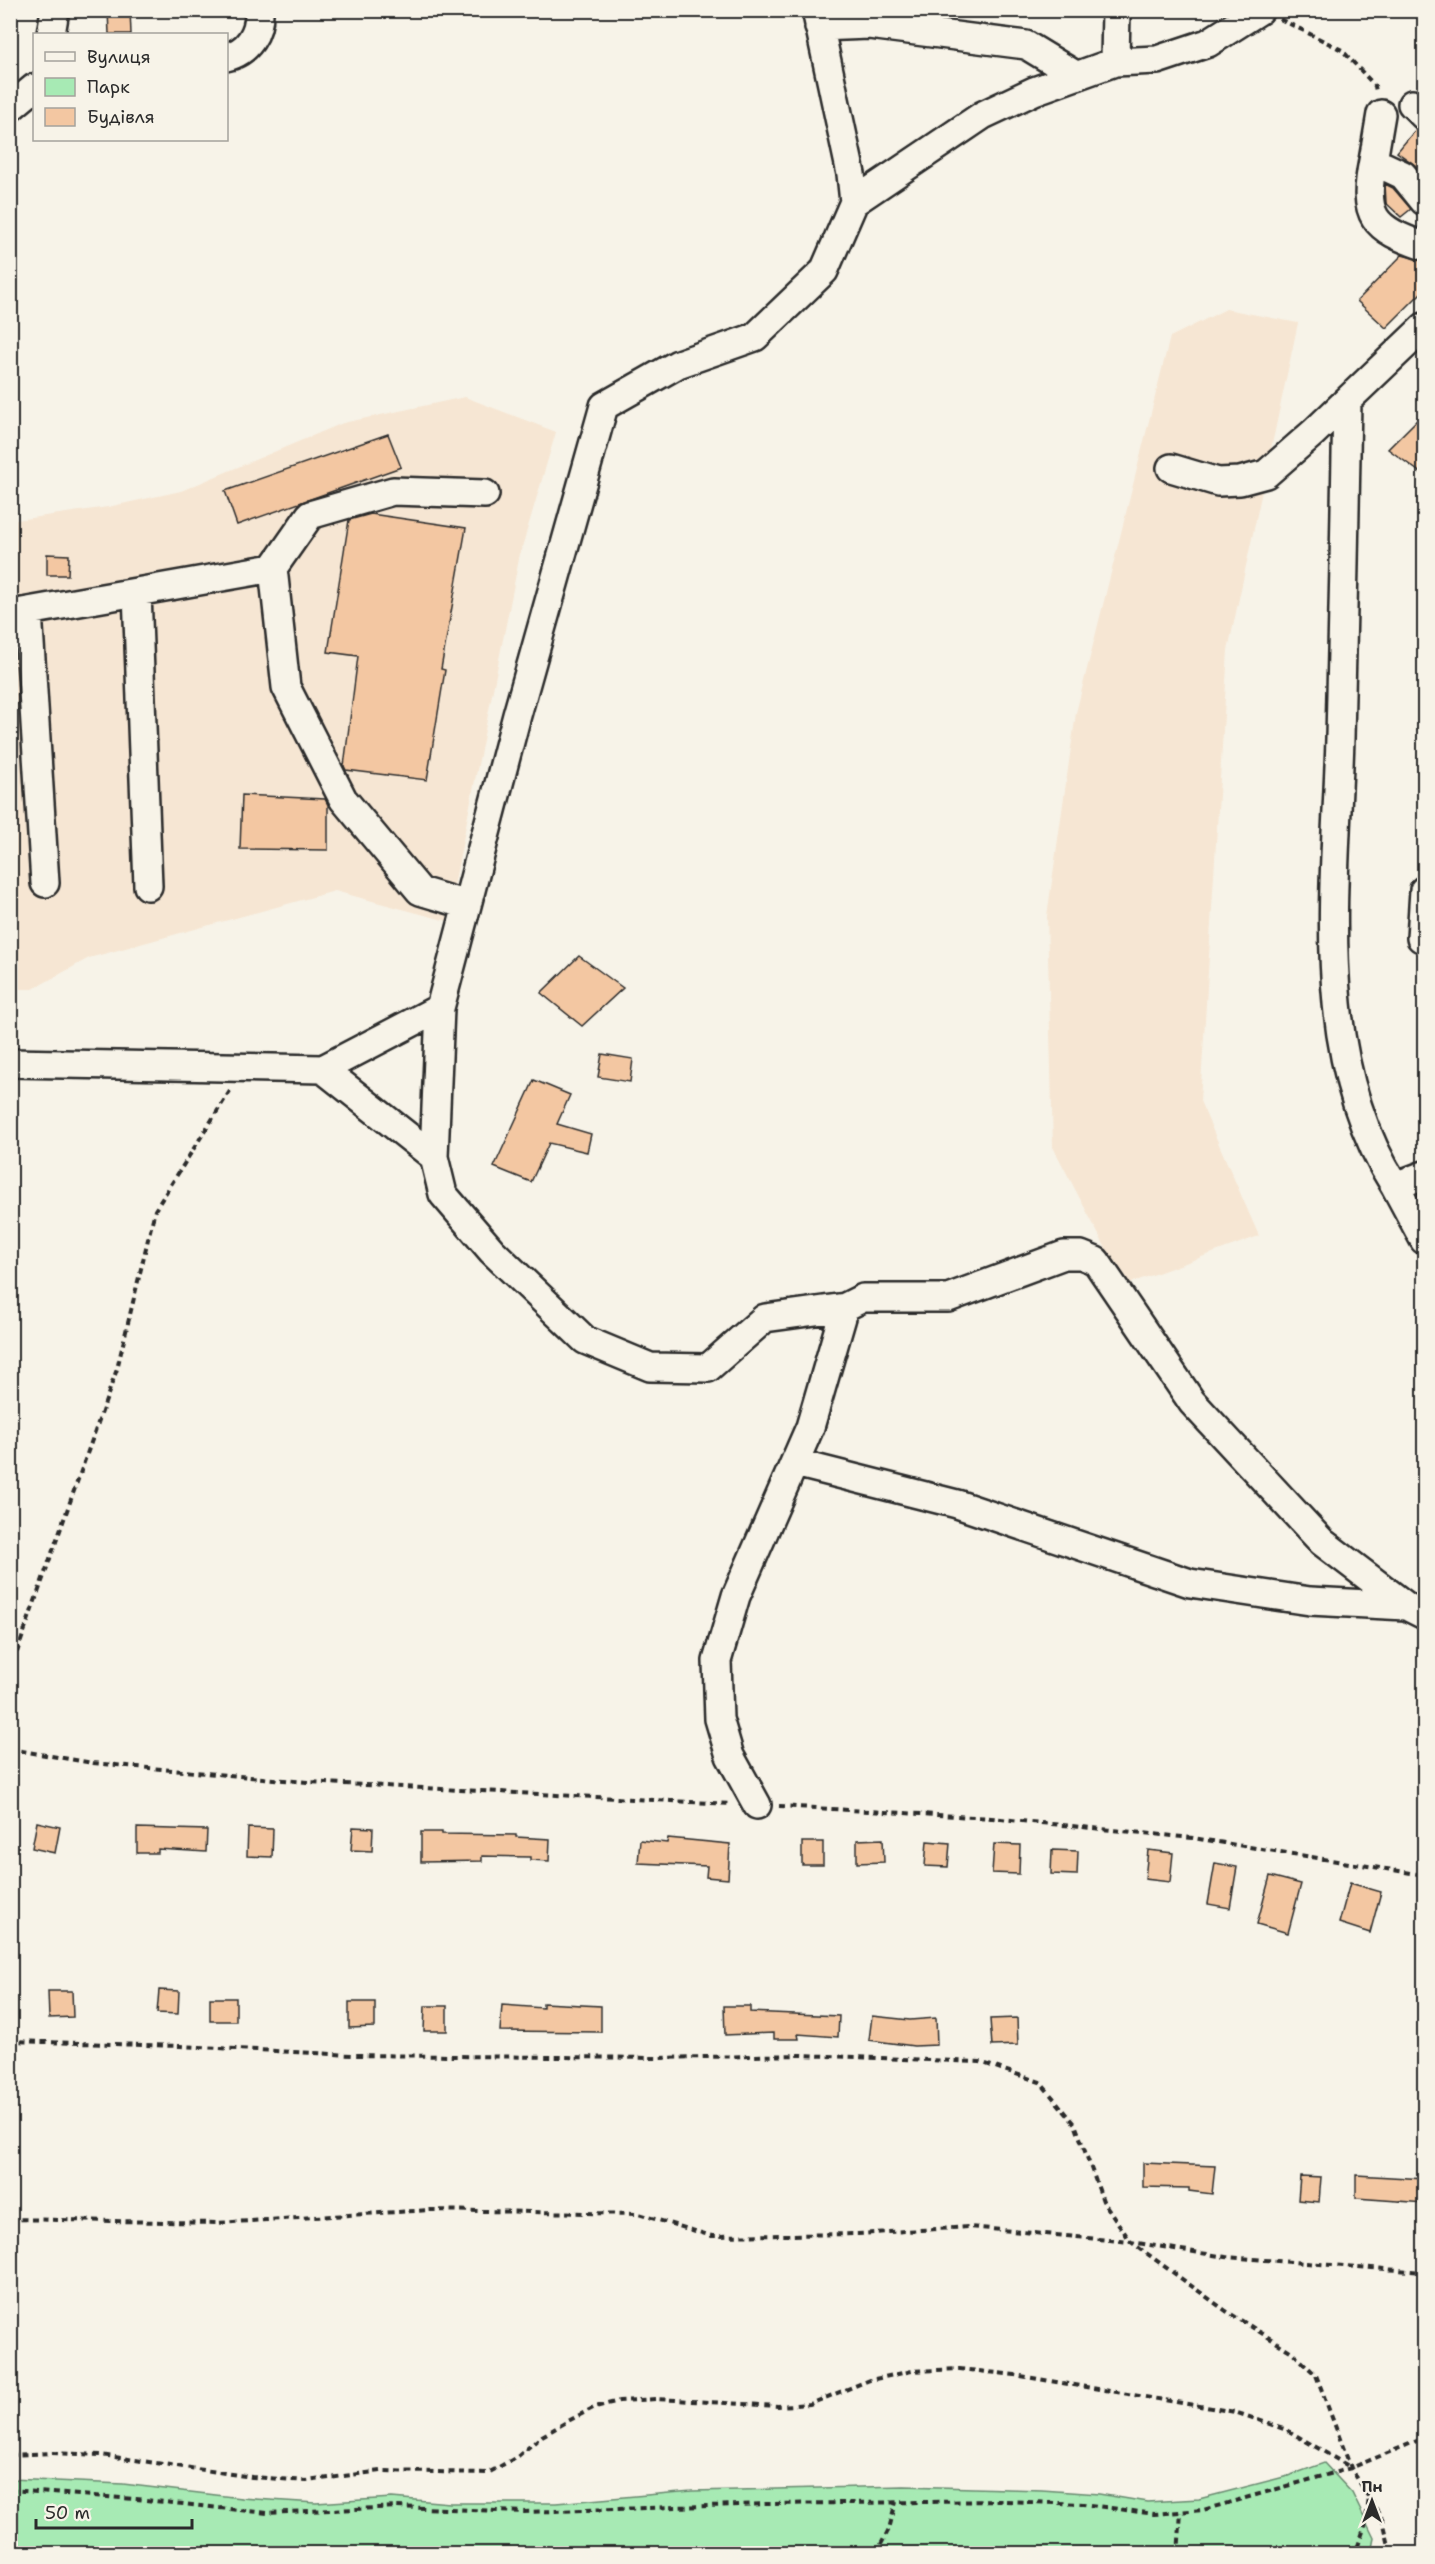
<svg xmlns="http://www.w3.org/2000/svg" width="1435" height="2564" font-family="'Shantell Sans',sans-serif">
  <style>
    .built { fill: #f6e6d3 }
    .green { fill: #a7eab4; stroke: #698a70; stroke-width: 1.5 }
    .building { fill: #f3c7a2; stroke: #2b2b2b; stroke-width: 1.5 }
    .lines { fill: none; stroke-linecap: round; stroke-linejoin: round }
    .minor-casing { stroke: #2b2b2b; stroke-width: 32 }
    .path { stroke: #2b2b2b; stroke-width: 4; stroke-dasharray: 6 4.5; stroke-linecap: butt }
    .minor { stroke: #f7f3e8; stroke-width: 27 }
  </style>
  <rect width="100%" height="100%" fill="#f7f3e8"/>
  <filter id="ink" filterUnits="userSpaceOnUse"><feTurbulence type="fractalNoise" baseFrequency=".0167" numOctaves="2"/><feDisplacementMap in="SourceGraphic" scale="12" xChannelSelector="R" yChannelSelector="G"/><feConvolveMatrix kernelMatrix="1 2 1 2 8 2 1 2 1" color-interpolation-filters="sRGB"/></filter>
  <g filter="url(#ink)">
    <path class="built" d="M 1226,309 L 1298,323 L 1228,650 L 1200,1101 L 1259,1236 L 1125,1285 L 1053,1147 L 1047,916 L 1076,713 L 1170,337 Z
      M 465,397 L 556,432 L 520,554 L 447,921 L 335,891 L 89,958 L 33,989 L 11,989 L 10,521 L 108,507 L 181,491 L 343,423 Z"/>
    <path class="green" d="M 1324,2463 L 1352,2493 L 1374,2538 L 1371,2553 L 11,2553 L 11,2479 L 123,2484 L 241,2498 L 316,2503 L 392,2498 L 450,2503 L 556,2503 L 692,2491 L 904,2486 L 1042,2490 L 1099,2494 L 1147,2502 L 1199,2499 L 1288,2476 Z"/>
    <path class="building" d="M 108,10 L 130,10 L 131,34 L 109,34 Z
      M 1416,129 L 1425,131 L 1425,177 L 1415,165 L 1397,152 Z
      M 1385,184 L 1393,188 L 1411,209 L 1401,217 L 1386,203 Z
      M 1402,255 L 1425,261 L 1425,289 L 1386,328 L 1357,301 Z
      M 1425,412 L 1425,476 L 1388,449 Z
      M 388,434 L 401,467 L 237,525 L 225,491 Z
      M 371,514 L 466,528 L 441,669 L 445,670 L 427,780 L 346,770 L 344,766 L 358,656 L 328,652 L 349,520 Z
      M 47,554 L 69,555 L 68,575 L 47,575 Z
      M 242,795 L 325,799 L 328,805 L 328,850 L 240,849 Z
      M 579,956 L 623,988 L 582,1026 L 541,993 Z
      M 602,1054 L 633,1059 L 630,1082 L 598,1077 Z
      M 534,1080 L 570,1095 L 557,1124 L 591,1134 L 587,1152 L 549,1143 L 531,1182 L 494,1167 Z
      M 37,1822 L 60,1827 L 55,1853 L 32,1848 Z
      M 353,1827 L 373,1828 L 372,1851 L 351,1850 Z
      M 137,1828 L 207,1830 L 206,1852 L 158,1849 L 158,1853 L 137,1853 Z
      M 248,1828 L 273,1829 L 272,1857 L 247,1856 Z
      M 421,1832 L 442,1832 L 442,1834 L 516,1835 L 516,1837 L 550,1839 L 549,1861 L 530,1860 L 530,1857 L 482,1856 L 482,1861 L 421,1862 Z
      M 668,1838 L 730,1844 L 728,1879 L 706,1877 L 707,1866 L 638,1863 L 640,1840 L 667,1843 Z
      M 883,1839 L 884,1862 L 857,1863 L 857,1840 Z
      M 927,1841 L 950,1843 L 948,1867 L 925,1866 Z
      M 802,1842 L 823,1842 L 823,1865 L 802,1865 Z
      M 994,1844 L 1020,1845 L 1019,1874 L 992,1873 Z
      M 1052,1850 L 1078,1851 L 1077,1875 L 1051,1874 Z
      M 1148,1850 L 1173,1853 L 1170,1882 L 1145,1879 Z
      M 1215,1863 L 1237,1867 L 1230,1908 L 1208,1904 Z
      M 1270,1876 L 1301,1884 L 1288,1933 L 1257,1924 Z
      M 1350,1883 L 1381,1892 L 1370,1933 L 1339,1923 Z
      M 159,1990 L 179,1991 L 178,2014 L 157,2013 Z
      M 48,1991 L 72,1991 L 73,2017 L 49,2018 Z
      M 210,1998 L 236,1998 L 236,2021 L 210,2021 Z
      M 349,2002 L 375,2002 L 375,2027 L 349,2028 Z
      M 543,2003 L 601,2006 L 601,2032 L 500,2031 L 502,2005 L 543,2008 Z
      M 425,2006 L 447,2006 L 447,2031 L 424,2031 Z
      M 724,2006 L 750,2006 L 750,2012 L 839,2016 L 838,2037 L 798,2034 L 799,2039 L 774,2039 L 774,2033 L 725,2035 Z
      M 872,2016 L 910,2020 L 936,2018 L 937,2045 L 914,2046 L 869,2040 Z
      M 1017,2018 L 1018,2045 L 992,2046 L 990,2019 Z
      M 1143,2163 L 1215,2166 L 1212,2194 L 1189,2191 L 1189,2188 L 1143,2187 Z
      M 1356,2175 L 1425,2179 L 1425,2203 L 1356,2198 Z
      M 1300,2176 L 1321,2177 L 1319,2202 L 1298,2200 Z"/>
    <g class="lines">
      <g class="minor-casing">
        <path id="minor" d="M 819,27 L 869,25 L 1026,45 L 1077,76
          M 51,34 L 55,10
          M 226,57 C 248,52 260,33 259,10
          M 1115,62 L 1116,10
          M 1412,104 L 1424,116
          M 10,108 L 34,88
          M 1381,114 L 1373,161 L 1403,175 L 1424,201
          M 1373,161 C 1362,216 1373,229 1424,246
          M 854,202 L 983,115 L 1034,91 L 1115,62 L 1157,60 L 1208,43 L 1260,10
          M 1347,401 C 1345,513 1343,626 1340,738 C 1336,886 1311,1055 1395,1186 L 1424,1175
          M 1171,468 L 1218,482 L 1240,481 L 1266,474 L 1313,433 L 1424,327
          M 137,592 L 148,886
          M 28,611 L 45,883
          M 11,614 L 273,568
          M 467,905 L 420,891 L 343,799 L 286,687 L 273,568 L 310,515 L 393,491 L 485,494
          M 1421,938 L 1424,890
          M 440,1008 L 434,1157 L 443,1194 L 492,1251 L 585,1340 L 650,1367 L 708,1368 L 765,1318 L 845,1307
          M 10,1063 L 323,1069 L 440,1008 L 517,715 L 604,406 L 678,364 L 755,337 L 824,271 L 854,202 L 851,174 L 816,10
          M 323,1069 L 434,1157
          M 1395,1186 L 1424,1240
          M 795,1463 L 957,1504 L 1190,1583 L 1310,1601 L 1406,1606
          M 757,1805 L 730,1756 L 719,1719 L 717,1661 L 736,1596 L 810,1427 L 845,1307 L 863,1298 L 948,1298 L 1064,1255 L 1081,1255 L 1096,1261 L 1192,1402 L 1322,1542 L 1406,1606 L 1424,1615"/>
      </g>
      <path class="path" d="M 1280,19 L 1342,50 L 1375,86 L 1376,92
        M 10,1672 L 117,1369 L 155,1210 L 230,1091
        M 10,1749 L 93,1763 L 307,1782 L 730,1804
        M 779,1806 L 991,1818 L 1193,1838 L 1424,1875
        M 10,2041 L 180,2046 L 352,2055 L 657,2058 L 802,2055 L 980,2062 L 1040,2082 L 1075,2124 L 1103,2201 L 1131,2242 L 1226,2311 L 1292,2352 L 1316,2375 L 1351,2468 L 1369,2498 L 1365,2526 L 1355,2554
        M 10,2219 L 217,2223 L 430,2210 L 638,2214 L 712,2236 L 858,2234 L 969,2227 L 1131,2242 L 1226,2257 L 1424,2272
        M 10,2455 L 52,2453 L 101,2455 L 252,2477 L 307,2481 L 381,2471 L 488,2473 L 517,2457 L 542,2436 L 568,2421 L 595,2407 L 619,2401 L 657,2399 L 778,2406 L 810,2404 L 870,2380 L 912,2371 L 960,2369 L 1015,2375 L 1235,2412 L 1287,2430 L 1350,2467
        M 10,2490 L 136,2499 L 267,2513 L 397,2507 L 524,2512 L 768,2504 L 1003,2501 L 1083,2504 L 1154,2514 L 1203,2510 L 1351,2468 L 1424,2438
        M 1370,2499 L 1383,2520 L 1391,2554
        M 876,2554 L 889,2529 L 896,2502
        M 1178,2554 L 1181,2512"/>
      <use href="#minor" class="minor"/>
    </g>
  </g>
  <rect width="1435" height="2564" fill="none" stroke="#f7f3e8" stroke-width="36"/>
  <rect x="18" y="18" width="1399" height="2528" fill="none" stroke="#2b2b2b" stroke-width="2" filter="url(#ink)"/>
  <rect x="33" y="33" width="195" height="108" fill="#f7f3e8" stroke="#a5a39c" stroke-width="1.5"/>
  <rect x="45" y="52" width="30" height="9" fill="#f7f3e8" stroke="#a5a39c" stroke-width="1.5"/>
  <text x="87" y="63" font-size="18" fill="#2b2b2b">Вулиця</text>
  <rect x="45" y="78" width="30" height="18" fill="#a7eab4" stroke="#a5a39c" stroke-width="1.5"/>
  <text x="87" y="93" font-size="18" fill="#2b2b2b">Парк</text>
  <rect x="45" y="108" width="30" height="18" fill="#f3c7a2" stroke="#a5a39c" stroke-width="1.5"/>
  <text x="87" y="123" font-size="18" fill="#2b2b2b">Будівля</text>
  <g transform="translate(1372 2501)" stroke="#f7f3e8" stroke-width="4.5" paint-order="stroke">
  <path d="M0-4.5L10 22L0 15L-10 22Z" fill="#2b2b2b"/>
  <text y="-9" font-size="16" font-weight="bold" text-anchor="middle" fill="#2b2b2b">Пн</text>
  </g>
  <path d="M36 2519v9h156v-9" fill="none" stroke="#2b2b2b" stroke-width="3"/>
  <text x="45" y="2519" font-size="18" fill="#2b2b2b" stroke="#f7f3e8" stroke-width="4.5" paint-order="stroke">50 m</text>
</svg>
